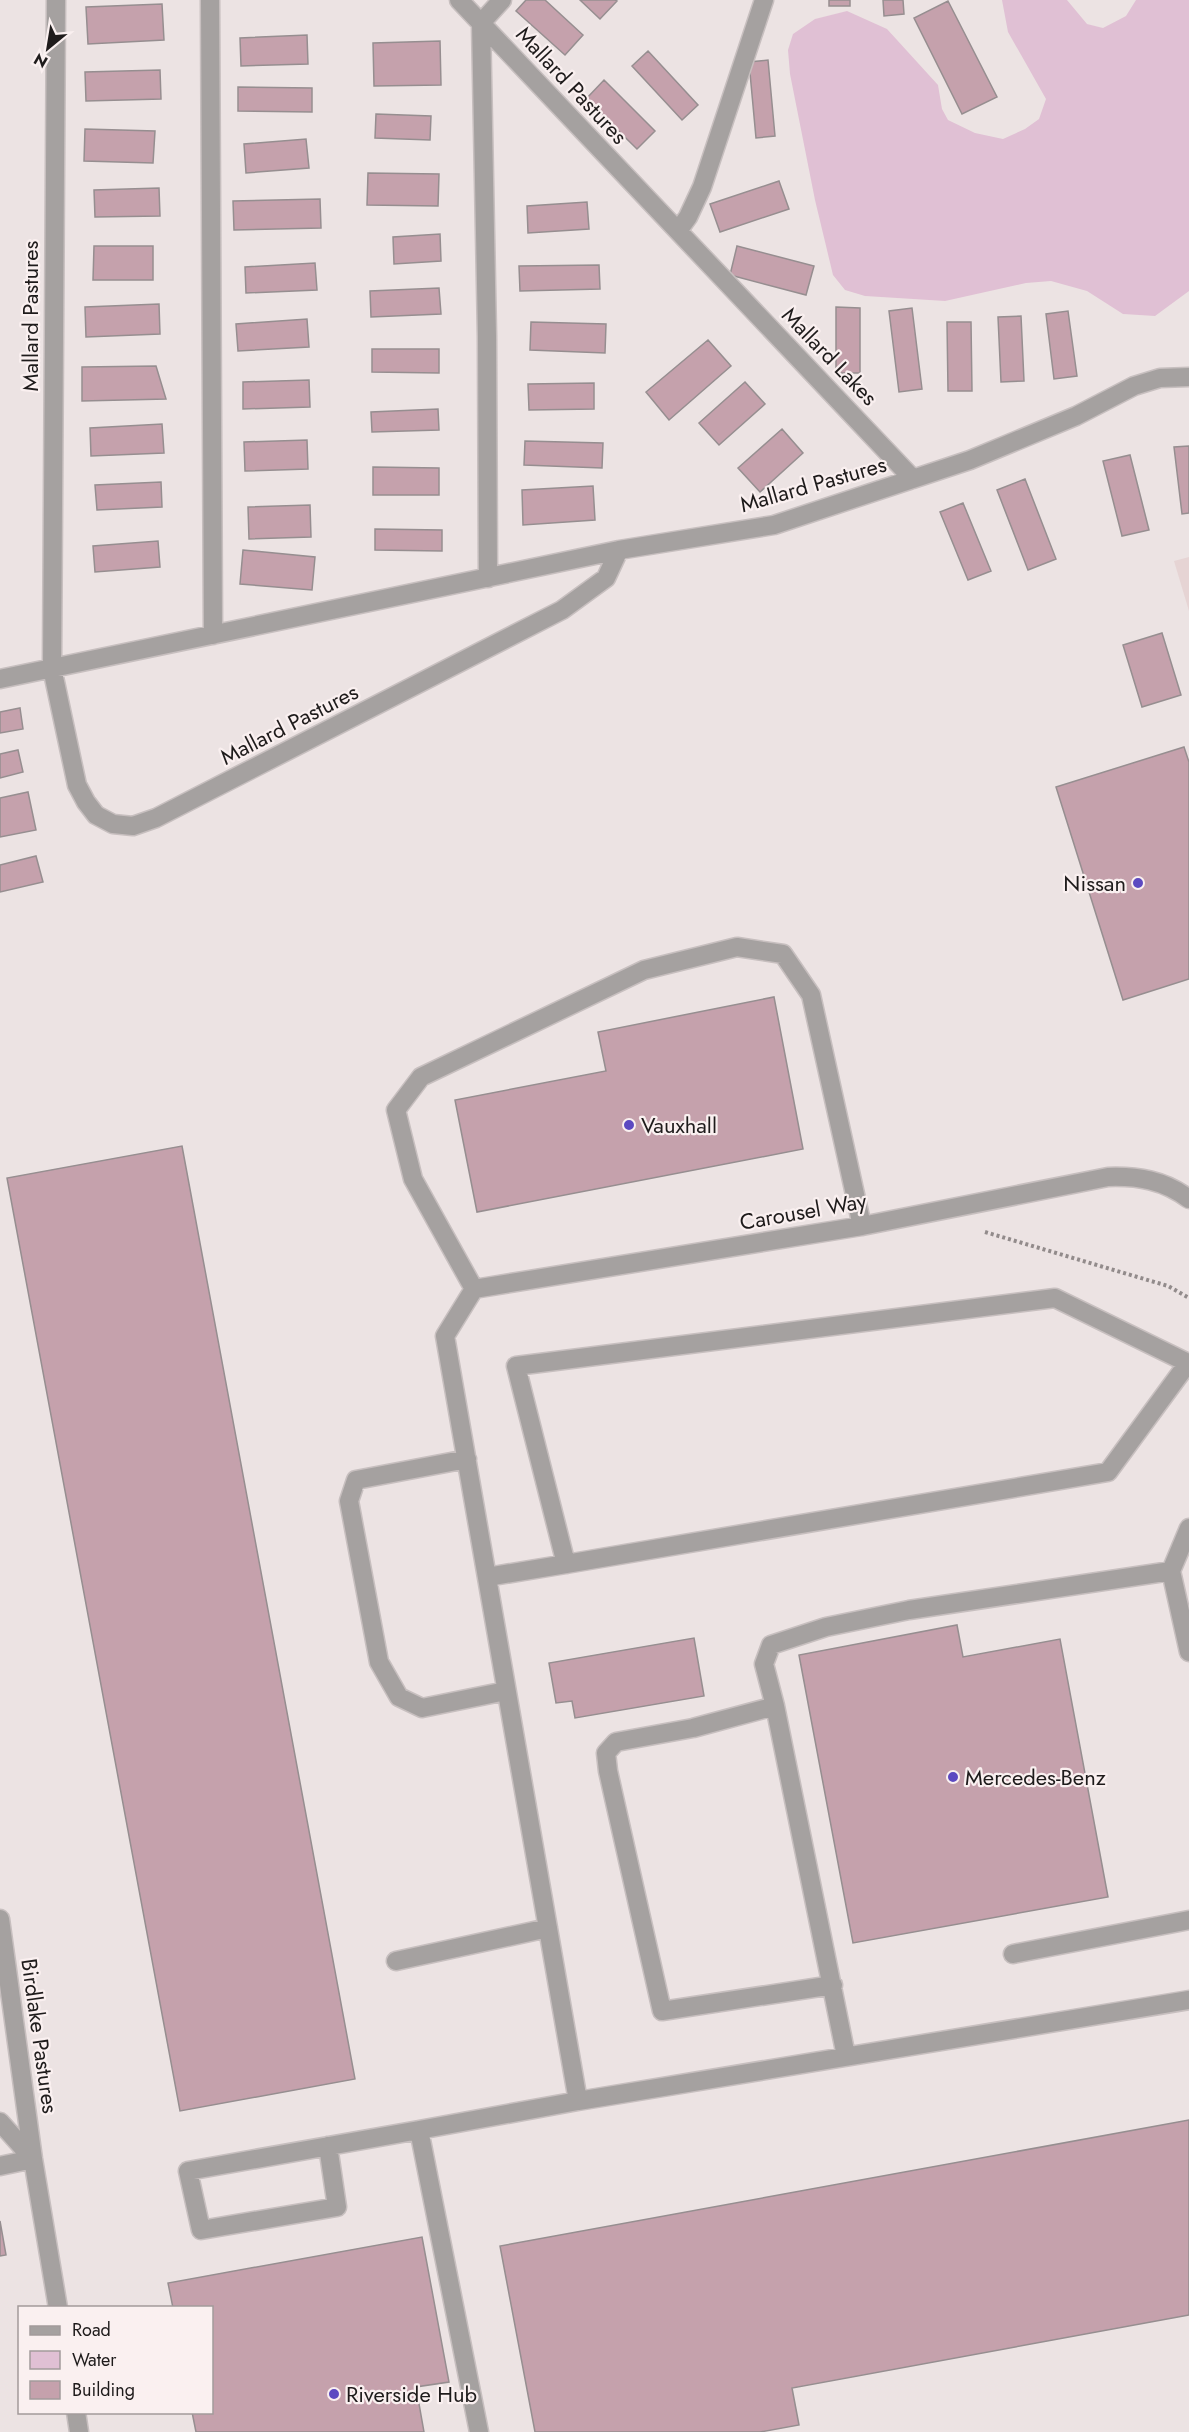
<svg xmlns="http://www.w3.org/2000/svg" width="1189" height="2432" font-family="Jost,sans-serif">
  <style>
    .built { fill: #e6d4d4 }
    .water { fill: #e0c0d4 }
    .building { fill: #c5a1ac; stroke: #968e90; stroke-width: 1.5 }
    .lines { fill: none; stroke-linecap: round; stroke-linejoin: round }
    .minor-casing { stroke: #c7bfbf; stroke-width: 21 }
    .path { stroke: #928b8b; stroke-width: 4; stroke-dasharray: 3 3; stroke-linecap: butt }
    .minor { stroke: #a5a1a0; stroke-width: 18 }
    .poi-dot { fill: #5c49c1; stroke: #faf0f0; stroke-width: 2 }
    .labels { text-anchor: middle; stroke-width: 4.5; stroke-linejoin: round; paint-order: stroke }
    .street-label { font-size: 22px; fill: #1e1b1b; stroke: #faf0f0 }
    .poi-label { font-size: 22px; fill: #1e1b1b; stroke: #faf0f0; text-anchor: start }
  </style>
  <rect width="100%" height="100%" fill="#ece3e3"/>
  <path class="built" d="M 1189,557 L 1189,611 L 1174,561 Z"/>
  <path class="water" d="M 1002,0 L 1067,0 L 1087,24 L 1103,28 L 1126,16 L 1136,0 L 1189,0 L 1189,291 L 1155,316 L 1123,314 L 1087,291 L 1051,281 L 1026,283 L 945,301 L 865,296 L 845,290 L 833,275 L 815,200 L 790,74 L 788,50 L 793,34 L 815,19 L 847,11 L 887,29 L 938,85 L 942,109 L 948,120 L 975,133 L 1003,139 L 1025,129 L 1039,119 L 1046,99 L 1008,32 Z"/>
  <path class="building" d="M 526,0 L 545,0 L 583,35 L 565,55 L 516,11 Z
    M 580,0 L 615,0 L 617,1 L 600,19 Z
    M 829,0 L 850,0 L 850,6 L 829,6 Z
    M 883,0 L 903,0 L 904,14 L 884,16 Z
    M 948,1 L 997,97 L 962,114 L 914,18 Z
    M 162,4 L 164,40 L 88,44 L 86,7 Z
    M 307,35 L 308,64 L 241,66 L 240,38 Z
    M 440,41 L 441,85 L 374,86 L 373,43 Z
    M 648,51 L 698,105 L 682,120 L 632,66 Z
    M 768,60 L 775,136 L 756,138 L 749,62 Z
    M 160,70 L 161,99 L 86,101 L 85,72 Z
    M 604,80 L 655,131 L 637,149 L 586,99 Z
    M 238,87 L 312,88 L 312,112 L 238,111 Z
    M 376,114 L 431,116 L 430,140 L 375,138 Z
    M 85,129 L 155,131 L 153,163 L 84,161 Z
    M 306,139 L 309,168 L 246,173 L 244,144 Z
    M 368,173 L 439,174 L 438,206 L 367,205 Z
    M 779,181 L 789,209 L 720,232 L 710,204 Z
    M 159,188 L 160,216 L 95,217 L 94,190 Z
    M 320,199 L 321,228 L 234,230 L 233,201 Z
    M 587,202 L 589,229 L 528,233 L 527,206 Z
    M 440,234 L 441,261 L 394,264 L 393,237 Z
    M 94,246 L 153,246 L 153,280 L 93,280 Z
    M 737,246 L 814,266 L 806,295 L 730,275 Z
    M 315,263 L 317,290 L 246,293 L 245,267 Z
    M 599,265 L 600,289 L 520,291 L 519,266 Z
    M 439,288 L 441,314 L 371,317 L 370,291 Z
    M 159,304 L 160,334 L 86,337 L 85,307 Z
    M 836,307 L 860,308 L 860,373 L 836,373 Z
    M 912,308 L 922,389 L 899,392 L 889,311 Z
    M 1068,311 L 1077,376 L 1054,379 L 1046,314 Z
    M 1021,316 L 1024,381 L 1001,382 L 998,317 Z
    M 307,319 L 309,347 L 238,351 L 236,324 Z
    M 531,322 L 606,324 L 605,353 L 530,350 Z
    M 947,322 L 971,322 L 972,391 L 948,391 Z
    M 708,340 L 731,366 L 669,420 L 646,392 Z
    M 372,349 L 439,349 L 439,373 L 372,372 Z
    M 156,366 L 166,399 L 82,401 L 82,367 Z
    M 309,380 L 310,407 L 243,409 L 243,382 Z
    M 745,382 L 765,404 L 719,445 L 699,423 Z
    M 594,383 L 594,409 L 529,410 L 528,384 Z
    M 438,409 L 439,430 L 372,432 L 371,412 Z
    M 162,424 L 164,453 L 91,456 L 90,428 Z
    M 782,429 L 803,453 L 760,492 L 738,468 Z
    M 307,440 L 308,469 L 245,471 L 244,442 Z
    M 525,441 L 603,443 L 602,468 L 524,465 Z
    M 1189,446 L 1189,513 L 1182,514 L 1174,447 Z
    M 1130,455 L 1149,530 L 1122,536 L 1103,461 Z
    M 373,467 L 439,468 L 439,495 L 373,495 Z
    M 1025,479 L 1056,559 L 1028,570 L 997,490 Z
    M 161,482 L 162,507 L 97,510 L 95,485 Z
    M 593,486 L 595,520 L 523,525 L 522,490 Z
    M 963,503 L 991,571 L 968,580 L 940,512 Z
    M 310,505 L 311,537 L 249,539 L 248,507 Z
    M 375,529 L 442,530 L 442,551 L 375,550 Z
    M 158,541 L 160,567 L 95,572 L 93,546 Z
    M 243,550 L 315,557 L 312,590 L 240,584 Z
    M 1162,633 L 1181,695 L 1142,707 L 1123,645 Z
    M 20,708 L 23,729 L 0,733 L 0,712 Z
    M 1184,747 L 1189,762 L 1189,979 L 1123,1000 L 1056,787 Z
    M 18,750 L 23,772 L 0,778 L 0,754 Z
    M 28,792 L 36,830 L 0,837 L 0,798 Z
    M 36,856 L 43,882 L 0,892 L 0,865 Z
    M 774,997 L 803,1149 L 477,1212 L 455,1100 L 606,1071 L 598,1032 Z
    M 182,1146 L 355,2079 L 180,2111 L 7,1178 Z
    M 957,1625 L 963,1657 L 1060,1639 L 1108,1897 L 853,1943 L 799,1655 Z
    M 694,1638 L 704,1696 L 575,1718 L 572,1701 L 556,1703 L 549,1663 Z
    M 1189,2120 L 1189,2315 L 792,2388 L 799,2425 L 760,2432 L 535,2432 L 500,2246 Z
    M 0,2221 L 6,2255 L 0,2256 Z
    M 422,2237 L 449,2382 L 416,2387 L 424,2432 L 196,2432 L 192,2412 L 212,2412 L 212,2308 L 173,2308 L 168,2283 Z"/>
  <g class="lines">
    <g class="minor-casing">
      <path id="minor" d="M 56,0 L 52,668 L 77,785 L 86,802 L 96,815 L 113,824 L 133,826 L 156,818 L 562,610 L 606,578 L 619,550
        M 210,0 L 213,635
        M 459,0 L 913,479
        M 678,231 L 688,217 L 702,187 L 764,0
        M 488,578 L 487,336 L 481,23 L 502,0
        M 0,679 L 619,550 L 774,525 L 970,460 L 1076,416 L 1134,386 L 1160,378 L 1189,377
        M 1189,1199 C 1164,1180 1138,1176 1108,1177 L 862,1226 L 474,1289 L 445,1336 L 578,2101 L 1189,2000
        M 474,1289 L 413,1179 L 396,1110 L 421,1077 L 644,970 L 737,947 L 783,954 L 811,995 L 862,1226
        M 467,1459 L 356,1480 L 349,1501 L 379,1662 L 399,1697 L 422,1708 L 506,1691
        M 1189,1528 L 1171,1571 L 1189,1652
        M 487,1577 L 566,1564 L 1108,1472 L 1188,1363 L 1055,1298 L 516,1366 L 566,1564
        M 775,1706 L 693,1728 L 616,1742 L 606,1753 L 608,1771 L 662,2011 L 833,1985
        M 0,1919 L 33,2159 L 58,2308
        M 1013,1954 L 1189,1920
        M 396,1961 L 548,1928
        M 846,2056 L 775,1706 L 764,1664 L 771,1645 L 826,1627 L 909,1610 L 1171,1571
        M 0,2122 L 33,2159
        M 328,2146 L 337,2207 L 201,2230 L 188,2171 L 419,2130
        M 0,2166 L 33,2159
        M 76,2412 L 79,2432
        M 479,2432 L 419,2130 L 578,2101"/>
    </g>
    <path class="path" d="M 985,1232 L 1168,1286 L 1189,1298"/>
    <use href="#minor" class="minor"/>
  </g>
  <g class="poi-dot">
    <circle cx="1138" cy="883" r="6"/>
    <circle cx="629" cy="1125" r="6"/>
    <circle cx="953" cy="1777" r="6"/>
    <circle cx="334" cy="2394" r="6"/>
  </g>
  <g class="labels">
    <g class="street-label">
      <text transform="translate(572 85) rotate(47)" y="8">Mallard Pastures</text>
      <text transform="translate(30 316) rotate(-90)" y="8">Mallard Pastures</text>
      <text transform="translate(830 356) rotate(46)" y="8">Mallard Lakes</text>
      <text transform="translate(813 484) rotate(-16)" y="8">Mallard Pastures</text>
      <text transform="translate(289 724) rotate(-27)" y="8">Mallard Pastures</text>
      <text transform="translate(803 1211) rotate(-10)" y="8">Carousel Way</text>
      <text transform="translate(40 2036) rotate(82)" y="8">Birdlake Pastures</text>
    </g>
    <g class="poi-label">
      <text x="1126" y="891" text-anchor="end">Nissan</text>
      <text x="641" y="1133">Vauxhall</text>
      <text x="965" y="1785">Mercedes-Benz</text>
      <text x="346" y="2402">Riverside Hub</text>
    </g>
  </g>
  <rect x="18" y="2306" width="195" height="108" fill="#faf0f0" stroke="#a29b9b" stroke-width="1.5"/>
  <rect x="30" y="2326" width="30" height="9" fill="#a5a1a0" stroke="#a29b9b" stroke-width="1.5"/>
  <text x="72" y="2336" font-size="18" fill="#1e1b1b">Road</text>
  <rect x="30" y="2351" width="30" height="18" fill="#e0c0d4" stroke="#a29b9b" stroke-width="1.5"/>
  <text x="72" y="2366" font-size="18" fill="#1e1b1b">Water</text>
  <rect x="30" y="2381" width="30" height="18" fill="#c5a1ac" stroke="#a29b9b" stroke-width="1.5"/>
  <text x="72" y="2396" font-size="18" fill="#1e1b1b">Building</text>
  <g transform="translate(48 48) rotate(210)" stroke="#faf0f0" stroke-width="4.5" paint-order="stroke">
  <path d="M0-4.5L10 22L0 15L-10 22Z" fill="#1e1b1b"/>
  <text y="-9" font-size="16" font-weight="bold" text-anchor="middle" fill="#1e1b1b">N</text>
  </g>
</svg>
